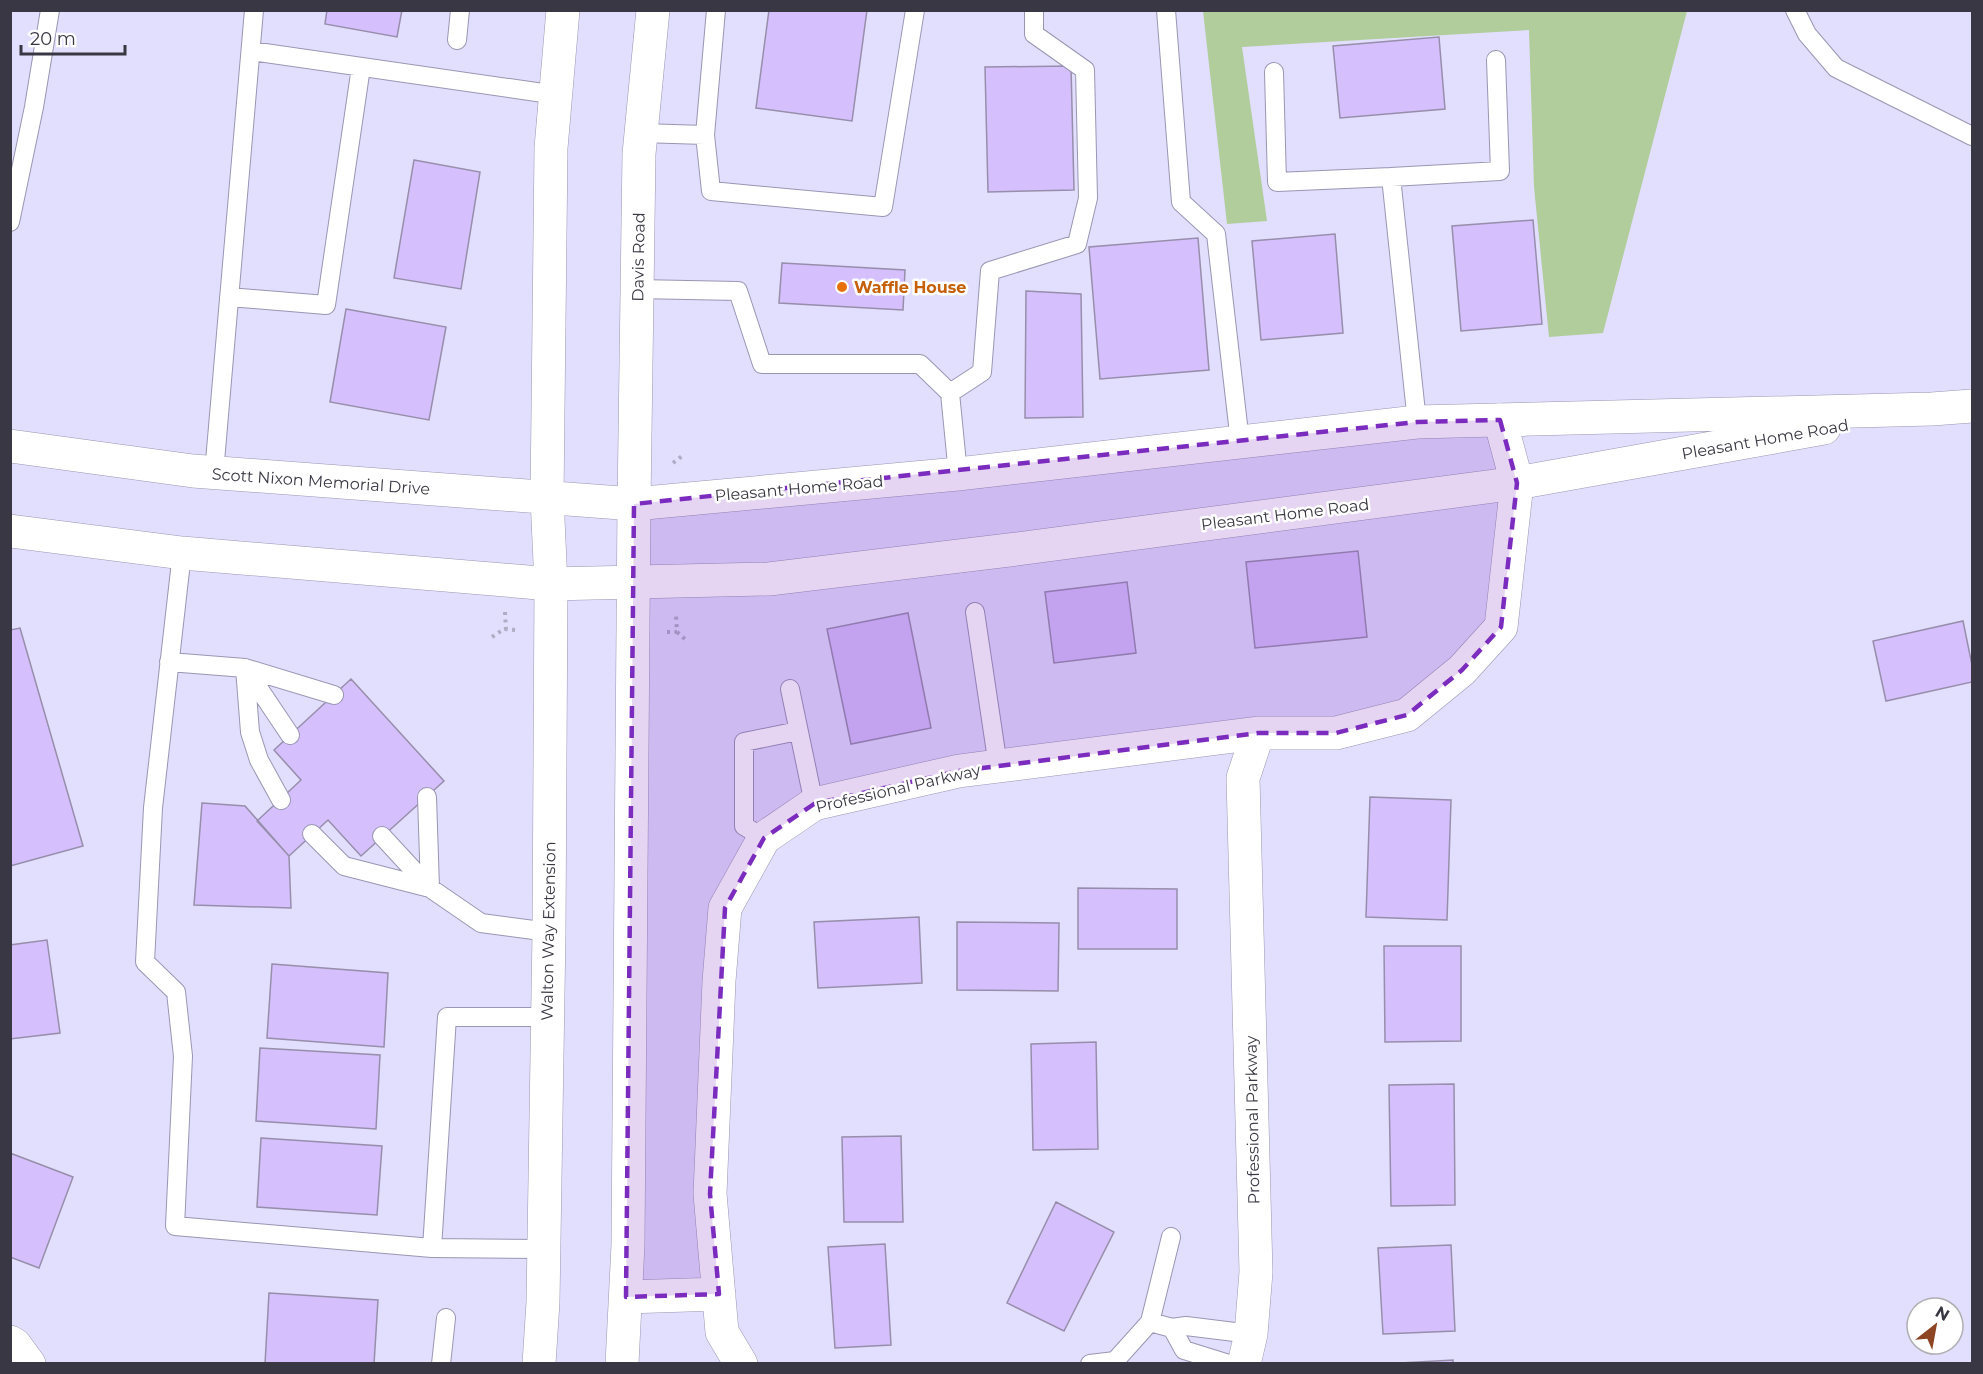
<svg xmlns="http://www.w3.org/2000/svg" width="1983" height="1374" font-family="Montserrat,sans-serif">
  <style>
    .green { fill: #b0cd9b }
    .building { fill: #d5c0fd; stroke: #978eab; stroke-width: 1.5 }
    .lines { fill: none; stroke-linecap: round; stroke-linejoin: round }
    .service-casing { stroke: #9996b3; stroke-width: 20 }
    .minor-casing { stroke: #9996b3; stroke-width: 34 }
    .secondary-casing { stroke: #9996b3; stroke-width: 34 }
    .path { stroke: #afacc5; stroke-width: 4; stroke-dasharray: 3 4.5; stroke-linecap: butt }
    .service { stroke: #fff; stroke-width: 18 }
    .minor { stroke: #fff; stroke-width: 33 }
    .secondary { stroke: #fff; stroke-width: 33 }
    .marked { fill: #7b2cbf; fill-opacity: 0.2; stroke: #7b2cbf; stroke-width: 4.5; stroke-dasharray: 12 8; stroke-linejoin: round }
    .food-dot { fill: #e8710a; stroke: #fff; stroke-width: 2 }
    .labels { text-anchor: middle; stroke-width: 5; stroke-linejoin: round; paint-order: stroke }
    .street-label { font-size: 16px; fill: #383743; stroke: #fff }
    .food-label { font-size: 16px; font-weight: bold; fill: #c56008; stroke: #fff; text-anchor: start }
  </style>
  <rect width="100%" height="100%" fill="#e2defd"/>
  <path class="green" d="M 1203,11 L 1687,11 L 1603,333 L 1549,337 L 1534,187 L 1529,30 L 1242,47 L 1267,221 L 1227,224 Z"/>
  <path class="building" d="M 327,10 L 402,10 L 397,37 L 325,24 Z
    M 769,10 L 867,10 L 852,121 L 756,108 Z
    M 1439,37 L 1445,109 L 1340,118 L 1333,46 Z
    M 1071,66 L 1074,190 L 988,192 L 985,67 Z
    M 414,160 L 480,172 L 461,289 L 394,278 Z
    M 1533,220 L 1542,324 L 1461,331 L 1452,226 Z
    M 1335,234 L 1343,333 L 1261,340 L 1252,241 Z
    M 1198,238 L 1209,370 L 1100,379 L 1089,247 Z
    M 782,263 L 905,270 L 903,310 L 779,303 Z
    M 1026,291 L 1081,294 L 1083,417 L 1025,418 Z
    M 346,309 L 446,327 L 429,420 L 330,402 Z
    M 1358,551 L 1367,637 L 1255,648 L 1246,562 Z
    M 1127,582 L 1136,653 L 1054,663 L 1045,592 Z
    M 908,613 L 931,728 L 851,744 L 827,629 Z
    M 1963,621 L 1972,665 L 1972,682 L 1886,701 L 1873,641 Z
    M 20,628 L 83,846 L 10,866 L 10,630 Z
    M 351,679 L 444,781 L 361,856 L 328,820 L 289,856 L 257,821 L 301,780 L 274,750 Z
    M 1370,797 L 1451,800 L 1447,920 L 1366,917 Z
    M 202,803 L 245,806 L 289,856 L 291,908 L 194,905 Z
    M 1078,888 L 1177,889 L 1177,949 L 1078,949 Z
    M 919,917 L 922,983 L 818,988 L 814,922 Z
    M 957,922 L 1059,923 L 1058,991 L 957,990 Z
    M 47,940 L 60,1033 L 10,1039 L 10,945 Z
    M 1384,946 L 1461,946 L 1461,1041 L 1385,1042 Z
    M 272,964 L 388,973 L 384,1047 L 267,1038 Z
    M 1096,1042 L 1098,1149 L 1033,1150 L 1031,1044 Z
    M 260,1048 L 380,1055 L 376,1129 L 256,1121 Z
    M 1454,1084 L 1455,1205 L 1391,1206 L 1389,1085 Z
    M 901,1136 L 903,1222 L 844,1222 L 842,1137 Z
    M 261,1138 L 382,1146 L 377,1215 L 257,1207 Z
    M 10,1153 L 73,1177 L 39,1268 L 10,1257 Z
    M 1056,1202 L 1114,1232 L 1064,1331 L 1007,1303 Z
    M 885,1244 L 891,1345 L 835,1348 L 828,1247 Z
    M 1451,1245 L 1455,1331 L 1383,1334 L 1378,1248 Z
    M 269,1293 L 378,1300 L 374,1364 L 265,1364 Z
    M 1453,1360 L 1453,1364 L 1382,1364 Z"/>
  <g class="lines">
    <g class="service-casing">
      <path id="service" d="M 716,10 L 705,135 L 711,191 L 883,207 L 915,10
        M 1166,10 L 1181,202 L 1216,234 L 1240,442
        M 1795,10 L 1807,34 L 1836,68 L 1972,136
        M 457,40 L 460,10
        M 251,51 L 557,95
        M 1274,72 L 1277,182 L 1391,177
        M 641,133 L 705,135
        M 10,222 L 34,107 L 50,10
        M 637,289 L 738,291 L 762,364 L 920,364 L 950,393 L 958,474
        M 229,297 L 326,305 L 361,67
        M 950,393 L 982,372 L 990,271 L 1077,244 L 1088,198 L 1085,70 L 1034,34 L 1034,10
        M 1417,422 L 1391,177 L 1500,171 L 1496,60
        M 214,473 L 254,10
        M 182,553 L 153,808 L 145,962 L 176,992 L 183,1056 L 175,1226 L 432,1248 L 543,1249
        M 975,612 L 998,766
        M 169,662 L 245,668 L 290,735
        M 790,689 L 814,804
        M 281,800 L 259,760 L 250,732 L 245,668 L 334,695
        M 312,834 L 344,866 L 430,888 L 481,923 L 549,932
        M 382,836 L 430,888 L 427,797
        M 764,838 L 744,826 L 744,742 L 798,731
        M 432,1248 L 447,1017 L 547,1017
        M 1150,1322 L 1172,1328 L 1186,1326 L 1251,1334
        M 1172,1328 L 1184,1350 L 1229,1364
        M 441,1364 L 446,1318
        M 1090,1364 L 1115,1361 L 1150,1322 L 1171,1237"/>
    </g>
    <g class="minor-casing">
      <path id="minor" d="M 626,1297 L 719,1294
        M 10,1342 L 15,1345 L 29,1364
        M 741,1364 L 722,1332 L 710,1194 L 719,981 L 725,908 L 764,838 L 814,804 L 959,771 L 1258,733 L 1336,733 L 1407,715 L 1462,670 L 1501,627 L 1517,483 L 1500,420
        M 1244,1364 L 1251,1334 L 1256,1272 L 1243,778 L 1258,733"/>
    </g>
    <g class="secondary-casing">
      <path id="secondary" d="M 10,446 L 193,471 L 634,504 L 958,474 L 1417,422 L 1932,409 L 1972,406
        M 10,531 L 182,553 L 551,584 L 769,579 L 1009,550 L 1517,483 L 1824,428
        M 539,1364 L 543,1302 L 549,932 L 551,584 L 547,498 L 551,148 L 563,10
        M 622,1364 L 628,1245 L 634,504 L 639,154 L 653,10"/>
    </g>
    <path class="path" d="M 673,463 L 682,456
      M 505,612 L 506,630
      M 667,632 L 677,632 L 676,616
      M 677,632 L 686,640
      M 492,637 L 504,629 L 516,630"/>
    <use href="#service" class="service"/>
    <use href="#minor" class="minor"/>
    <use href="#secondary" class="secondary"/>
  </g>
  <path class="marked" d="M 1500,420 L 1517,483 L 1501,627 L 1462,670 L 1407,715 L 1336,733 L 1258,733 L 959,771 L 814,804 L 764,838 L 725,908 L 710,1194 L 719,1294 L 626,1297 L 634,504 L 1417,422 Z"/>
  <circle class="food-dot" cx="842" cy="287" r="6"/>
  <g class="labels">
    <g class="street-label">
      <text transform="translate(638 257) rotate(-89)" y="6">Davis Road</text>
      <text transform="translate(1765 439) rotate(-10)" y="6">Pleasant Home Road</text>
      <text transform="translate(321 481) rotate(4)" y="6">Scott Nixon Memorial Drive</text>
      <text transform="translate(799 488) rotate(-5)" y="6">Pleasant Home Road</text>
      <text transform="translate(1285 514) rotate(-7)" y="6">Pleasant Home Road</text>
      <text transform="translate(898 788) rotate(-13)" y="6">Professional Parkway</text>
      <text transform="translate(548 931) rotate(-89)" y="6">Walton Way Extension</text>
      <text transform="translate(1252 1120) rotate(-91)" y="6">Professional Parkway</text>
    </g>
    <g class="food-label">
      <text x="854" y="293">Waffle House</text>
    </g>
  </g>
  <rect width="1983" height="1374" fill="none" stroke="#383743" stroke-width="24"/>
  <g transform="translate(1935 1326) rotate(31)"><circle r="28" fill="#ffffff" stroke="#afafb4" stroke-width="1.5"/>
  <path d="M0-4.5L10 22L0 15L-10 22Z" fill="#8d4524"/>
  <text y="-9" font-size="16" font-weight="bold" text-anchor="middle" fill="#383743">N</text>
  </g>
  <path d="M21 45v9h104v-9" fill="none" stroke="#383743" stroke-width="3"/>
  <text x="30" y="45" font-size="18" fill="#383743" stroke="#ffffff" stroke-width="4.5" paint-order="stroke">20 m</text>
</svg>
